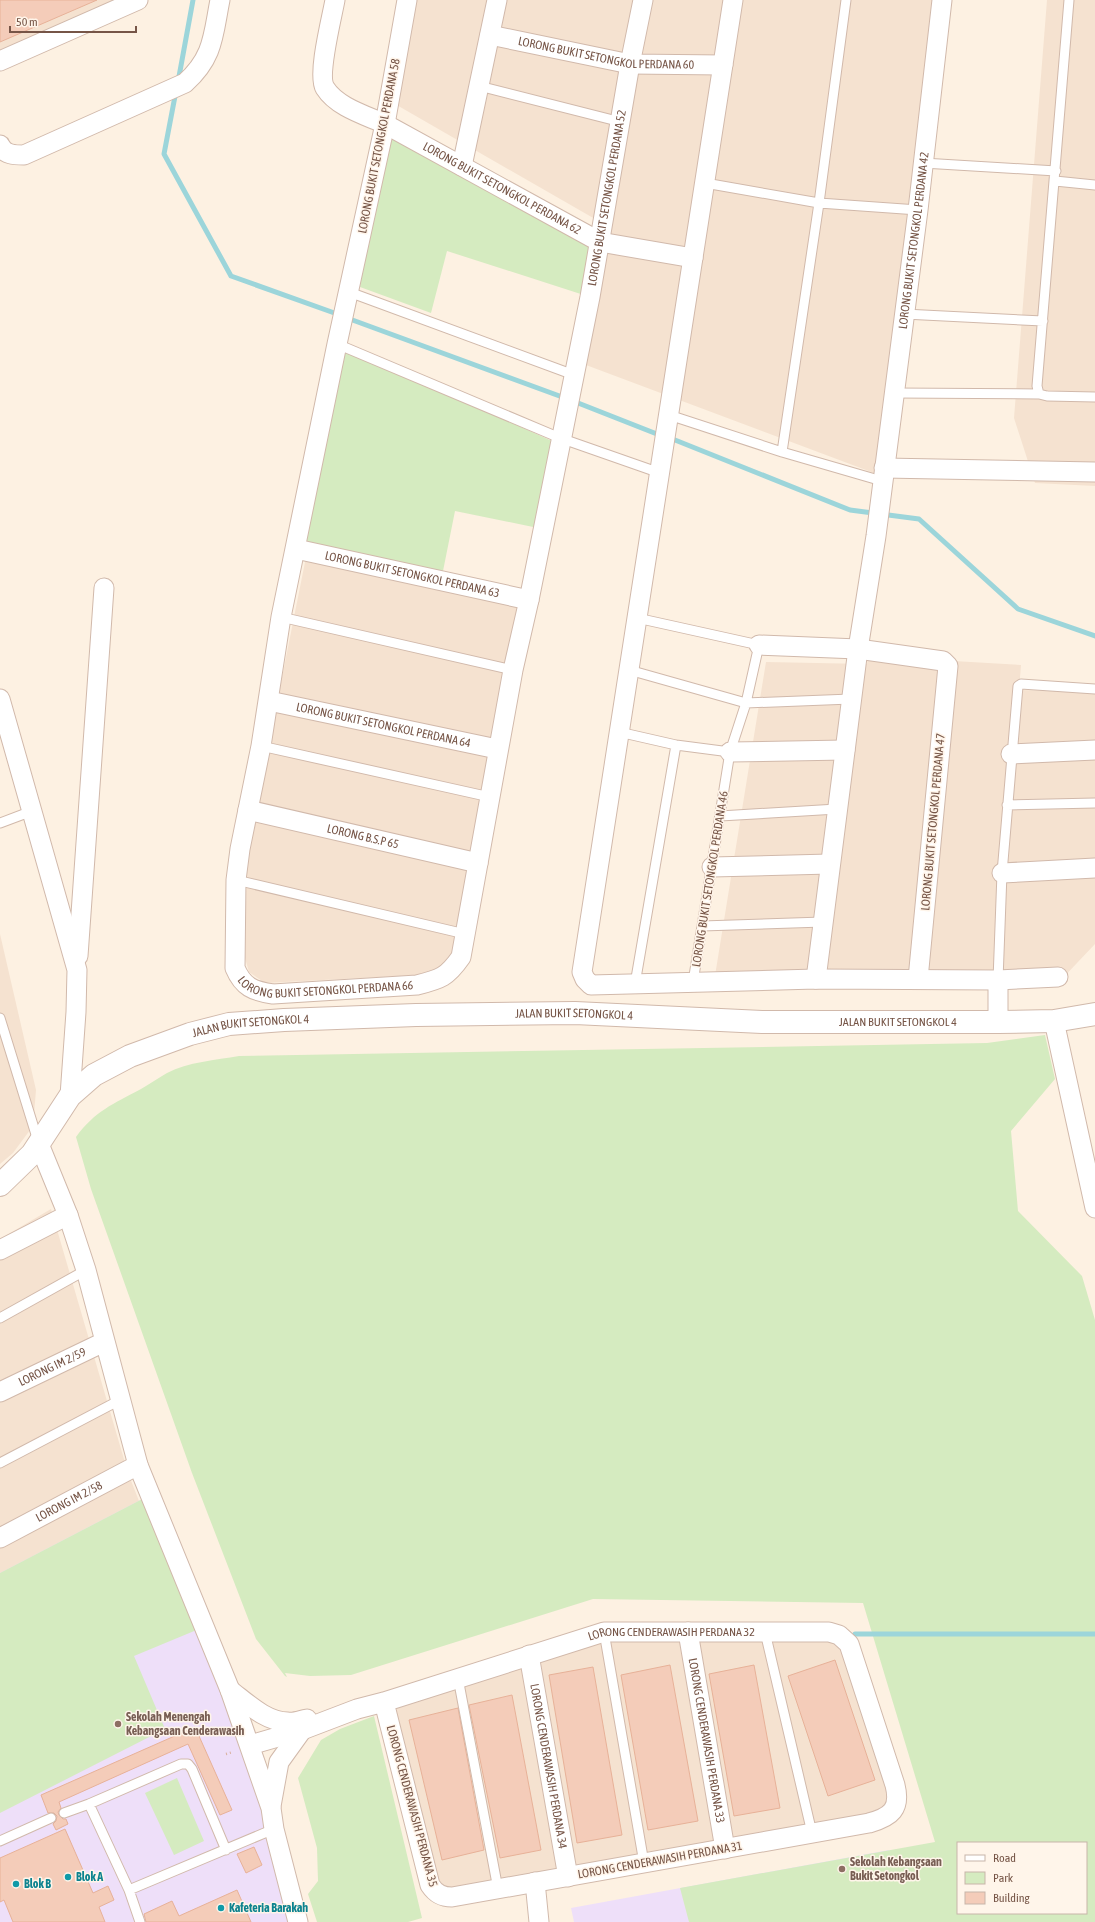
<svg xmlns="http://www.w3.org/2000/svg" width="1095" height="1922" font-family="'Asap Condensed',sans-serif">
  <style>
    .residential { fill: #f5e2d0 }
    .education { fill: #eedff9 }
    .green { fill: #d5ebc0; fill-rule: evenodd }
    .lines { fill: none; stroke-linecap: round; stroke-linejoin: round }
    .stream { stroke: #9cd5da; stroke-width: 5 }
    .building { fill: #f4ccb9; stroke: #e7b198 }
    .service-casing { stroke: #d1b9ab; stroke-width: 11 }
    .minor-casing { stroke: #d1b9ab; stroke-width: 21 }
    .tertiary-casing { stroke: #d1b9ab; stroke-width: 24 }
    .path { stroke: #d9af9c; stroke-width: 2.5; stroke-dasharray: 1 3; stroke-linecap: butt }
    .service { stroke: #fff; stroke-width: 9 }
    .minor { stroke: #fff; stroke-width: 19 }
    .tertiary { stroke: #fff; stroke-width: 22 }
    .education-dot { fill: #8d6e63; stroke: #fff5ea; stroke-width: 1.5 }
    .culture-dot { fill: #0f9aa8; stroke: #fff5ea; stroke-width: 1.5 }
    .labels { text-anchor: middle; stroke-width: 3; stroke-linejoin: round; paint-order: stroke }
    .street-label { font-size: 12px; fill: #765547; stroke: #fff5ea }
    .education-label { font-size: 12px; font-weight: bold; fill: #785e54; stroke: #fff5ea; text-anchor: start }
    .culture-label { font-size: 12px; font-weight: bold; fill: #0d838f; stroke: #fff5ea; text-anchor: start }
  </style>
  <rect width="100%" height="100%" fill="#fdf1e2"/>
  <path class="residential" d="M 0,0 L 138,0 L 0,58 Z
    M 408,0 L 948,0 L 890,479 L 570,359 L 595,219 L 388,100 Z
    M 1047,0 L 1095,0 L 1095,486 L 1035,483 L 1014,418 Z
    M 306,557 L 522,604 L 462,938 L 439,974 L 265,983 L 249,972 L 245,958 L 247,853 Z
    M 868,656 L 1021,665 L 1019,690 L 1095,692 L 1095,944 L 1059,982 L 713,988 L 766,662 L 867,664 Z
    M 0,934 L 36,1090 L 33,1126 L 13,1153 L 0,1164 Z
    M 51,1209 L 128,1473 L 139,1501 L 0,1922 L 0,1239 Z
    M 829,1639 L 840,1643 L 898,1808 L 442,1903 L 387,1709 L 604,1640 Z"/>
  <path class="education" d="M 150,1495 L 229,1699 L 293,1922 L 0,1922 L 0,1573 Z
    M 889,1850 L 930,1922 L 574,1922 L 571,1908 Z"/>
  <path class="green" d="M 385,124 L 600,242 L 590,297 L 447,251 L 431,313 L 360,287 Z
    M 337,344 L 552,441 L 538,528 L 455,511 L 441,581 L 296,549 Z
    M 1045,1035 L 1055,1079 L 1011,1131 L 1018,1211 L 1082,1276 L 1095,1320 L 1095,1922 L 689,1922 L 680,1888 L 935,1842 L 863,1603 L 593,1599 L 351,1675 L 310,1676 L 285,1673 L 287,1677 L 285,1676 L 256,1639 L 192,1473 L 91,1189 L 76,1137 C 95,1111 113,1104 141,1089 C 150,1084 158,1078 167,1073 C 188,1062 216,1060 239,1056 L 987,1043 ZM 958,1843 L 1086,1843 L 1086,1913 L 958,1913 Z
    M 150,1495 L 199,1629 L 134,1656 L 165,1729 L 0,1813 L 0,1573 Z
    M 374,1716 L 422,1918 L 408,1922 L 317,1922 L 308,1894 L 318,1881 L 317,1848 L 298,1778 L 321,1740 L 340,1729 Z
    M 177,1778 L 204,1841 L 174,1855 L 145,1793 Z"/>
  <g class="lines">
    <path class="stream" d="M 178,82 L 193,0
      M 176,91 L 164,154 L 231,276 L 340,315
      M 347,318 L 565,398
      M 573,401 L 662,436
      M 670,438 L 850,510 L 919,519 L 1018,609 L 1095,636
      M 855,1634 L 1095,1634"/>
  </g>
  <path class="building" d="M 0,0 L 97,0 L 0,42 Z
    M 835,1660 L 875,1780 L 828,1796 L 788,1676 Z
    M 670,1665 L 698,1821 L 648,1830 L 621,1675 Z
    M 754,1665 L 780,1808 L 734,1816 L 709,1674 Z
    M 593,1667 L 622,1835 L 577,1843 L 549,1675 Z
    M 512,1695 L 541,1850 L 500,1858 L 469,1705 Z
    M 458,1708 L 484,1850 L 442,1860 L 409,1720 Z
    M 195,1727 L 232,1810 L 220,1815 L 188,1744 L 59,1802 L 61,1808 L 58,1812 L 59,1815 L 63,1819 L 66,1819 L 68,1824 L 56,1830 L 53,1824 L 56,1821 L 57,1816 L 54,1813 L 48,1813 L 41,1795 Z
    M 65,1829 L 93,1893 L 108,1886 L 114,1900 L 99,1907 L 105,1922 L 13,1922 L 4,1900 L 0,1902 L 0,1858 Z
    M 254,1847 L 262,1865 L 246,1873 L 237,1854 Z
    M 237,1890 L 251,1922 L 146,1922 L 144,1914 L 172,1901 L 179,1916 Z"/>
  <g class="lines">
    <g class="service-casing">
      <path id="service" d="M 479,86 L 621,122
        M 923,163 L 1056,171
        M 1055,181 L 1095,185
        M 705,183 L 819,203 L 918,210
        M 349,292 L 574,375
        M 904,314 L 1043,321
        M 337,344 L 560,438 L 660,473
        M 894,393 L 1039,394 L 1047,396 L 1095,397
        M 1039,394 L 1037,386 L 1069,0
        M 669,415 L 782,452 L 882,481
        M 782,452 L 819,203 L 846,0
        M 281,617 L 513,670
        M 637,618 L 759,645 L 746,703 L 730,752 L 693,982
        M 629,670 L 746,703 L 851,699
        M 619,732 L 676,745 L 730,752
        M 261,746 L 490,797
        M 1007,805 L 1095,803
        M 720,816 L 837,809
        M 0,823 L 32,811
        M 236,880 L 465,934
        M 702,926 L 823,922
        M 998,980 L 1002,873 L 1018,686 L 1021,684 L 1095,689
        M 635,984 L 676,745
        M 0,1018 L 38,1141
        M 0,1318 L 86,1270
        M 0,1463 L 120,1400
        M 604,1632 L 644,1863
        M 765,1632 L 812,1833
        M 458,1678 L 498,1889
        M 89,1804 L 181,1764 L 188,1764 L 192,1769 L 226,1850
        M 64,1813 L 89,1804 L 129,1890 L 274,1829
        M 0,1841 L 51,1818
        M 129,1890 L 140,1922"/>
    </g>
    <g class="minor-casing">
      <g id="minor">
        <path id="s1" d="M 335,0 C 332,17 317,75 325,88 C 337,107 365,115 385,124 L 600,242 L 693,258"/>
        <path id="s2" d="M 407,0 L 385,124 L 337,344 L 281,617 L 261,746 L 240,849 L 236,880 L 235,968 C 243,987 253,991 273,994 L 417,985 C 441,979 447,977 461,957 L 513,670 L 529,600 L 590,297 L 630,64 L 643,0"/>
        <path d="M 733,0 L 582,972 L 585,979 L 591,985 L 816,979 L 998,980 L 1058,977"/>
        <path id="s3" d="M 490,35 L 630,64 L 723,65"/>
        <path d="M 0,61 L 138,0"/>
        <path d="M 0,145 C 4,155 15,155 24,155 L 185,83 C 214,57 213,35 220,0"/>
        <path d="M 462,166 L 497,0"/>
        <path d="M 884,468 L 1095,472"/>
        <path id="s4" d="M 296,549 L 529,600"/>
        <path d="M 759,645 L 858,649 L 943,661 L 948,666 L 918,979"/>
        <path d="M 0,699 L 77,970 L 76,1012 L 70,1096"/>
        <path id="s5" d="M 269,701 L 497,749"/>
        <path d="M 730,752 L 845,750"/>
        <path d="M 1011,754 L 1095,750"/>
        <path id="s6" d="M 248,810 L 478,863"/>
        <path d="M 712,867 L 830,864"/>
        <path d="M 1002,873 L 1095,868"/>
        <path d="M 78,956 L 104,588"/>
        <path id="s7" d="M 816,979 L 858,649 L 876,536 L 918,210 L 942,0"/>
        <path d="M 998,980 L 998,1022"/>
        <path d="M 1054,1021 L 1095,1208"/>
        <path d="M 39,1144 L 68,1215 L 86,1270 L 138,1465 L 230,1690 L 271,1808 L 274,1829 L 298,1922"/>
        <path d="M 0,1250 L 68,1215"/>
        <path id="s8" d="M 0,1392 L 104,1342"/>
        <path id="s9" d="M 0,1538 L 138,1465"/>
        <path id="s10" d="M 688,1632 L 725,1849"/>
        <path id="s11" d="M 529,1655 L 568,1877"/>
        <path d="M 230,1690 C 247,1703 266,1722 288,1722 C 294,1723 301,1720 307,1719"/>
        <path id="s12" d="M 250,1745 L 302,1730 L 357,1709 L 384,1702 L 604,1632 L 829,1632 L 839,1635 L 849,1644 L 895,1785 C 901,1809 891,1817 869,1823 L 452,1897 C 442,1897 436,1894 430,1885 L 384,1702"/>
        <path d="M 271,1806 L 279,1762 L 302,1730"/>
        <path d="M 535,1882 L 539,1922"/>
      </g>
    </g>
    <g class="tertiary-casing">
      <g id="tertiary">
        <path id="s13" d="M 0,1185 L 32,1154 L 70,1096 L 94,1075 L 130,1056 L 190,1034 L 229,1024 L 284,1020 L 416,1015 L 575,1013 L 762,1022 L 998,1022 L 1054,1021 L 1095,1014"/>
      </g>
    </g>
    <path class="path" d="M 226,1754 L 233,1752"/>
    <use href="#service" class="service"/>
    <use href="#minor" class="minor"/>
    <use href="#tertiary" class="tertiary"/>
  </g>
  <g class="education-dot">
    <circle cx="118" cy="1724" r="4"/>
    <circle cx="842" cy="1869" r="4"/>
  </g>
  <g class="culture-dot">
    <circle cx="68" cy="1877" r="4"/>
    <circle cx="16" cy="1884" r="4"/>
    <circle cx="221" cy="1908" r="4"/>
  </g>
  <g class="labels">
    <g class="street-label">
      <text dy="4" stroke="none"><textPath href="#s3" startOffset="118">LORONG BUKIT SETONGKOL PERDANA 60</textPath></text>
      <text transform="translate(379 146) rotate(-79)" y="4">LORONG BUKIT SETONGKOL PERDANA 58</text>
      <text dy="4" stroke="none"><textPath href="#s1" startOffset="294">LORONG BUKIT SETONGKOL PERDANA 62</textPath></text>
      <text dy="4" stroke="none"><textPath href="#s2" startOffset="2005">LORONG BUKIT SETONGKOL PERDANA 52</textPath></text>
      <text dy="4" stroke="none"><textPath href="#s7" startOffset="745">LORONG BUKIT SETONGKOL PERDANA 42</textPath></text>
      <text dy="4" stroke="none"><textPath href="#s4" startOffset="119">LORONG BUKIT SETONGKOL PERDANA 63</textPath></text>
      <text dy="4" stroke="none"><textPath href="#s5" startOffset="117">LORONG BUKIT SETONGKOL PERDANA 64</textPath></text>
      <text transform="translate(933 822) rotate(-85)" y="4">LORONG BUKIT SETONGKOL PERDANA 47</text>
      <text dy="4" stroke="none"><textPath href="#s6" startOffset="118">LORONG B.S.P 65</textPath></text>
      <text transform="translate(710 879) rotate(-81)" y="4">LORONG BUKIT SETONGKOL PERDANA 46</text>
      <text dy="4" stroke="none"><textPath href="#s2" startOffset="1085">LORONG BUKIT SETONGKOL PERDANA 66</textPath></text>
      <text dy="4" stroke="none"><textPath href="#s13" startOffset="636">JALAN BUKIT SETONGKOL 4</textPath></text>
      <text dy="4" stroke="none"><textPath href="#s13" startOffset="960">JALAN BUKIT SETONGKOL 4</textPath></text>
      <text dy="4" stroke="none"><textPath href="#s13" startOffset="312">JALAN BUKIT SETONGKOL 4</textPath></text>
      <text dy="4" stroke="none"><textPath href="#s8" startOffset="58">LORONG IM 2/59</textPath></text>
      <text dy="4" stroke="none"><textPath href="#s9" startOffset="78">LORONG IM 2/58</textPath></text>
      <text dy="4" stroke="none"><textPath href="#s12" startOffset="439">LORONG CENDERAWASIH PERDANA 32</textPath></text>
      <text dy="4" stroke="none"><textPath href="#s10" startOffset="110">LORONG CENDERAWASIH PERDANA 33</textPath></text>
      <text dy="4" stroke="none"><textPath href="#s11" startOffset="113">LORONG CENDERAWASIH PERDANA 34</textPath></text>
      <text transform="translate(412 1806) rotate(75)" y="4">LORONG CENDERAWASIH PERDANA 35</text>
      <text transform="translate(660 1860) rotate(-10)" y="4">LORONG CENDERAWASIH PERDANA 31</text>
    </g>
    <g class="education-label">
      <text x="126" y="1721">Sekolah Menengah<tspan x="126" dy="14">Kebangsaan Cenderawasih</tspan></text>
      <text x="850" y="1866">Sekolah Kebangsaan<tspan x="850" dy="14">Bukit Setongkol</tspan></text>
    </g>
    <g class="culture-label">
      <text x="76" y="1881">Blok A</text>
      <text x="24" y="1888">Blok B</text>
      <text x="229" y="1912">Kafeteria Barakah</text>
    </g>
  </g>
  <rect x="957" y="1842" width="130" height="72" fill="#fff5ea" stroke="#c8b5a9"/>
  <rect x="965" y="1855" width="20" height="6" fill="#ffffff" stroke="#c8b5a9"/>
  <text x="993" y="1862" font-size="12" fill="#765547">Road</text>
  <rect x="965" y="1872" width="20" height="12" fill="#d5ebc0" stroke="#c8b5a9"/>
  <text x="993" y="1882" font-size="12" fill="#765547">Park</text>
  <rect x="965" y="1892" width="20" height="12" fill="#f4ccb9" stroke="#c8b5a9"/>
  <text x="993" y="1902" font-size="12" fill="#765547">Building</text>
  <path d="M10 26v6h126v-6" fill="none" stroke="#765547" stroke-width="2"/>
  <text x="16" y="26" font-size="12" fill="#765547" stroke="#fff5ea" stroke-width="3" paint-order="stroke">50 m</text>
</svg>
